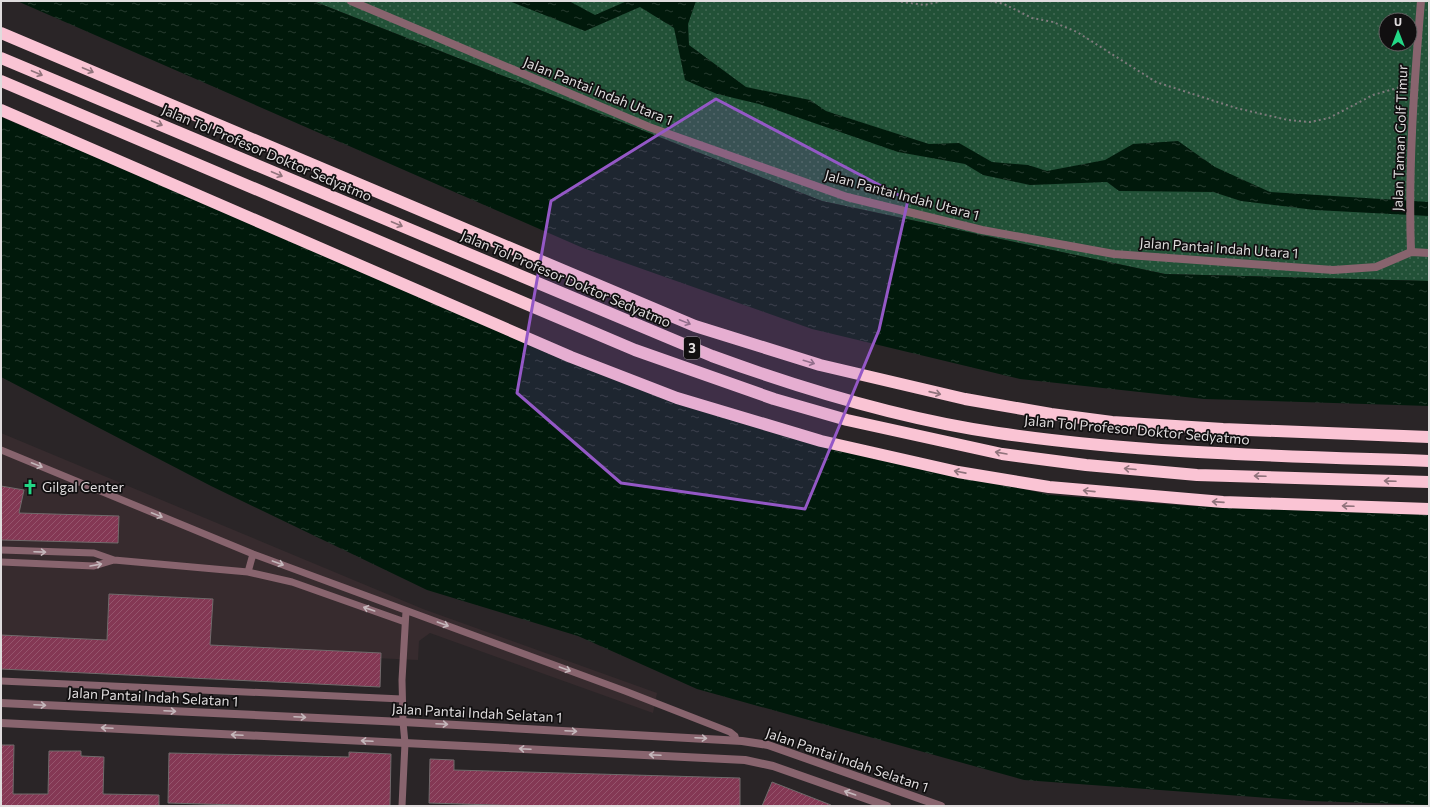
<svg xmlns="http://www.w3.org/2000/svg" width="1430" height="807" font-family="Commissioner,sans-serif">
  <style>
    .built { fill: #372b2e }
    .grass { fill: url(#grass-dots); fill-rule: evenodd }
    .water { fill: url(#water-ripples) }
    .building { fill: url(#building-hatch); stroke: #706a6b }
    .lines { fill: none; stroke-linecap: round; stroke-linejoin: round }
    .path { stroke: #7f7b7d; stroke-width: 2; stroke-dasharray: 2 3; stroke-linecap: butt }
    .service { stroke: #88646e; stroke-width: 7 }
    .minor { stroke: #88646e; stroke-width: 8 }
    .tertiary { stroke: #88646e; stroke-width: 8 }
    .motorway { stroke: #fac4d4; stroke-width: 12 }
    .oneway { stroke: #91737c }
    .oneway2 { stroke: #c5b8bc }
    .marked { fill: #9458c6; fill-opacity: 0.2; stroke: #9458c6; stroke-width: 3; stroke-linejoin: round }
    .labels { text-anchor: middle; stroke-width: 3.5; stroke-linejoin: round; paint-order: stroke }
    .shield { fill: #110f10; stroke: #a19ea0; stroke-width: 1 }
    .shield-label { font-size: 13px; font-weight: bold; fill: #dfdcdd }
    .street-label { font-size: 14px; fill: #dfdcdd; stroke: #110f10 }
    .poi-label { font-size: 14px; fill: #dfdcdd; stroke: #110f10; text-anchor: start }
  </style>
  <defs>
    <pattern id="grass-dots" width="8" height="8" patternUnits="userSpaceOnUse"><rect width="8" height="8" fill="#225137"/><path d="M2 2h.1M6 6h.1" fill="none" stroke="#426954" stroke-width="1.8" stroke-linecap="round"/></pattern>
    <pattern id="water-ripples" width="26" height="14" patternUnits="userSpaceOnUse"><rect width="26" height="14" fill="#01190b"/><path d="M2 4q2-2 4 0t4 0M15 11q2-2 4 0t4 0" fill="none" stroke="#263a2e"/></pattern>
    <pattern id="building-hatch" width="6" height="6" patternUnits="userSpaceOnUse"><rect width="6" height="6" fill="#843854"/><path d="M-1 1l2-2M0 6l6-6M5 7l2-2" fill="none" stroke="#95546c"/></pattern>
  </defs>
  <rect width="100%" height="100%" fill="#2a2527"/>
  <path class="built" d="M 1,433 L 423,609 L 657,693 L 653,713 L 430,633 L 419,641 L 418,660 L 1,641 Z"/>
  <path class="grass" d="M 313,1 L 1429,1 L 1429,281 L 1165,274 L 822,201 ZM 1386,20 L 1410,20 L 1410,44 L 1386,44 Z"/>
  <path class="water" d="M 17,1 L 313,1 L 822,201 L 1165,274 L 1429,281 L 1429,406 L 1204,399 L 1020,379 L 812,329 L 583,248 Z
    M 509,1 L 569,1 L 595,15 L 627,1 L 696,1 L 688,24 L 689,45 L 746,87 L 810,100 L 826,111 L 929,144 L 959,143 L 992,162 L 1028,165 L 1047,171 L 1105,160 L 1133,144 L 1178,141 L 1215,167 L 1270,192 L 1429,202 L 1429,216 L 1315,210 L 1241,201 L 1213,192 L 1119,191 L 1107,182 L 1030,185 L 983,175 L 965,164 L 898,152 L 759,104 L 717,94 L 685,80 L 674,28 L 640,7 L 585,31 Z
    M 1,117 L 685,406 L 820,445 L 1051,495 L 1190,506 L 1429,512 L 1429,805 L 1311,801 L 1024,780 L 697,689 L 578,636 L 427,590 L 211,486 L 1,377 Z"/>
  <path class="building" d="M 1,486 L 24,490 L 19,513 L 119,516 L 118,543 L 1,540 Z
    M 109,594 L 213,599 L 210,645 L 381,653 L 380,687 L 1,669 L 1,635 L 107,640 Z
    M 1,745 L 14,745 L 13,794 L 48,794 L 49,751 L 81,751 L 81,756 L 104,757 L 103,794 L 159,795 L 159,806 L 1,806 Z
    M 349,752 L 391,754 L 390,806 L 271,806 L 168,803 L 169,753 L 349,757 Z
    M 430,759 L 454,760 L 454,770 L 740,778 L 740,806 L 527,806 L 429,803 Z
    M 772,782 L 831,805 L 831,806 L 762,806 Z"/>
  <g class="lines">
    <path class="path" d="M 896,1 L 924,5 L 943,1
      M 990,1 L 1004,4 L 1032,18 L 1053,22 L 1077,32 L 1156,82 L 1236,108 L 1288,120 L 1310,122 L 1329,118 L 1373,95 L 1404,86"/>
    <path class="service" d="M 1,450 L 253,554 L 625,691 L 730,732 L 735,736 L 736,740
      M 1,550 L 94,553 L 114,560 L 248,572 L 253,554
      M 1,562 L 94,566 L 114,560
      M 248,572 L 292,582 L 405,622
      M 1,681 L 402,699
      M 402,806 L 405,743 L 403,722 L 402,680 L 406,611"/>
    <path class="minor" d="M 351,1 L 649,127 L 847,197 L 982,230 L 1114,254 L 1333,270 L 1376,267 L 1411,252 L 1429,253
      M 1411,252 C 1408,168 1414,85 1421,1"/>
    <path class="tertiary" d="M 1,703 L 403,722 L 742,741 L 768,745 L 941,806
      M 1,723 L 745,760 L 773,766 L 887,806"/>
    <path class="motorway" d="M 1,33 L 695,326 L 820,365 L 965,399 L 1051,414 L 1112,422 L 1223,429 L 1429,437
      M 1,58 L 712,356 C 805,390 901,419 998,433 C 1141,454 1285,456 1429,461
      M 1,81 L 635,350 L 774,399 L 847,420 L 1002,454 L 1086,465 L 1197,475 L 1429,482
      M 1,110 L 571,357 L 677,398 L 821,441 L 958,472 L 1049,487 L 1223,502 L 1429,509"/>
  </g>
  <defs><path id="oneway-shaft" d="M-6 0H5M1.5-3L5.5 0L1.5 3" fill="none" stroke-width="1.6" stroke-linecap="round" stroke-linejoin="round"/></defs>
  <g class="oneway">
    <use href="#oneway-shaft" transform="translate(88 70) rotate(23)"/>
    <use href="#oneway-shaft" transform="translate(37 73) rotate(23)"/>
    <use href="#oneway-shaft" transform="translate(157 123) rotate(23)"/>
    <use href="#oneway-shaft" transform="translate(277 174) rotate(23)"/>
    <use href="#oneway-shaft" transform="translate(397 224) rotate(23)"/>
    <use href="#oneway-shaft" transform="translate(685 322) rotate(22)"/>
    <use href="#oneway-shaft" transform="translate(809 362) rotate(17)"/>
    <use href="#oneway-shaft" transform="translate(935 393) rotate(13)"/>
    <use href="#oneway-shaft" transform="translate(1001 453) rotate(-170)"/>
    <use href="#oneway-shaft" transform="translate(1130 469) rotate(-175)"/>
    <use href="#oneway-shaft" transform="translate(960 472) rotate(-169)"/>
    <use href="#oneway-shaft" transform="translate(1260 476) rotate(-178)"/>
    <use href="#oneway-shaft" transform="translate(1390 481) rotate(-178)"/>
    <use href="#oneway-shaft" transform="translate(1089 491) rotate(-174)"/>
    <use href="#oneway-shaft" transform="translate(1218 502) rotate(-176)"/>
    <use href="#oneway-shaft" transform="translate(1348 506) rotate(-178)"/>
  </g>
  <g class="oneway2">
    <use href="#oneway-shaft" transform="translate(37 465) rotate(22)"/>
    <use href="#oneway-shaft" transform="translate(157 515) rotate(22)"/>
    <use href="#oneway-shaft" transform="translate(40 552) rotate(2)"/>
    <use href="#oneway-shaft" transform="translate(278 563) rotate(20)"/>
    <use href="#oneway-shaft" transform="translate(96 565) rotate(-10)"/>
    <use href="#oneway-shaft" transform="translate(369 609) rotate(-161)"/>
    <use href="#oneway-shaft" transform="translate(443 624) rotate(20)"/>
    <use href="#oneway-shaft" transform="translate(565 669) rotate(20)"/>
    <use href="#oneway-shaft" transform="translate(40 705) rotate(3)"/>
    <use href="#oneway-shaft" transform="translate(170 711) rotate(3)"/>
    <use href="#oneway-shaft" transform="translate(300 717) rotate(3)"/>
    <use href="#oneway-shaft" transform="translate(442 724) rotate(3)"/>
    <use href="#oneway-shaft" transform="translate(107 728) rotate(-177)"/>
    <use href="#oneway-shaft" transform="translate(571 731) rotate(3)"/>
    <use href="#oneway-shaft" transform="translate(237 735) rotate(-177)"/>
    <use href="#oneway-shaft" transform="translate(701 738) rotate(3)"/>
    <use href="#oneway-shaft" transform="translate(367 741) rotate(-177)"/>
    <use href="#oneway-shaft" transform="translate(525 749) rotate(-177)"/>
    <use href="#oneway-shaft" transform="translate(655 755) rotate(-177)"/>
    <use href="#oneway-shaft" transform="translate(850 793) rotate(-161)"/>
  </g>
  <path class="marked" d="M 716,99 L 908,200 L 879,330 L 805,509 L 621,483 L 517,393 L 551,201 Z"/>
  <defs>
    <g id="church-bare" transform="scale(1.2)"><path d="M-1.2-6h2.4v3.5h3.3v2.4h-3.3V6h-2.4V-.1h-3.3v-2.4h3.3Z" fill="#23d886" stroke="#110f10" stroke-width="2.5" paint-order="stroke"/></g>
  </defs>
  <g fill-rule="evenodd">
    <use href="#church-bare" x="30" y="487"/>
  </g>
  <g class="labels">
    <rect class="shield" x="684" y="337" width="16" height="22" rx="3"/>
    <g class="shield-label">
      <text x="692" y="353">3</text>
    </g>
    <g class="street-label">
      <text transform="translate(598 91) rotate(22)" y="5">Jalan Pantai Indah Utara 1</text>
      <text transform="translate(1400 138) rotate(-88)" y="5">Jalan Taman Golf Timur</text>
      <text transform="translate(267 153) rotate(23)" y="5">Jalan Tol Profesor Doktor Sedyatmo</text>
      <text transform="translate(902 195) rotate(15)" y="5">Jalan Pantai Indah Utara 1</text>
      <text transform="translate(1219 248) rotate(4)" y="5">Jalan Pantai Indah Utara 1</text>
      <text transform="translate(566 279) rotate(23)" y="5">Jalan Tol Profesor Doktor Sedyatmo</text>
      <text transform="translate(1137 430) rotate(5)" y="5">Jalan Tol Profesor Doktor Sedyatmo</text>
      <text transform="translate(153 697) rotate(3)" y="5">Jalan Pantai Indah Selatan 1</text>
      <text transform="translate(477 713) rotate(3)" y="5">Jalan Pantai Indah Selatan 1</text>
      <text transform="translate(847 760) rotate(19)" y="5">Jalan Pantai Indah Selatan 1</text>
    </g>
    <g class="poi-label">
      <text x="42" y="492">Gilgal Center</text>
    </g>
  </g>
  <rect width="1430" height="807" fill="none" stroke="#dfdcdd" stroke-width="4"/>
  <g transform="translate(1398 32)"><circle r="19" fill="#110f10" stroke="#636162"/>
  <path d="M0-3L7 15L0 10L-7 15Z" fill="#23d886"/>
  <text y="-6" font-size="11" font-weight="bold" text-anchor="middle" fill="#dfdcdd">U</text>
  </g>
</svg>
